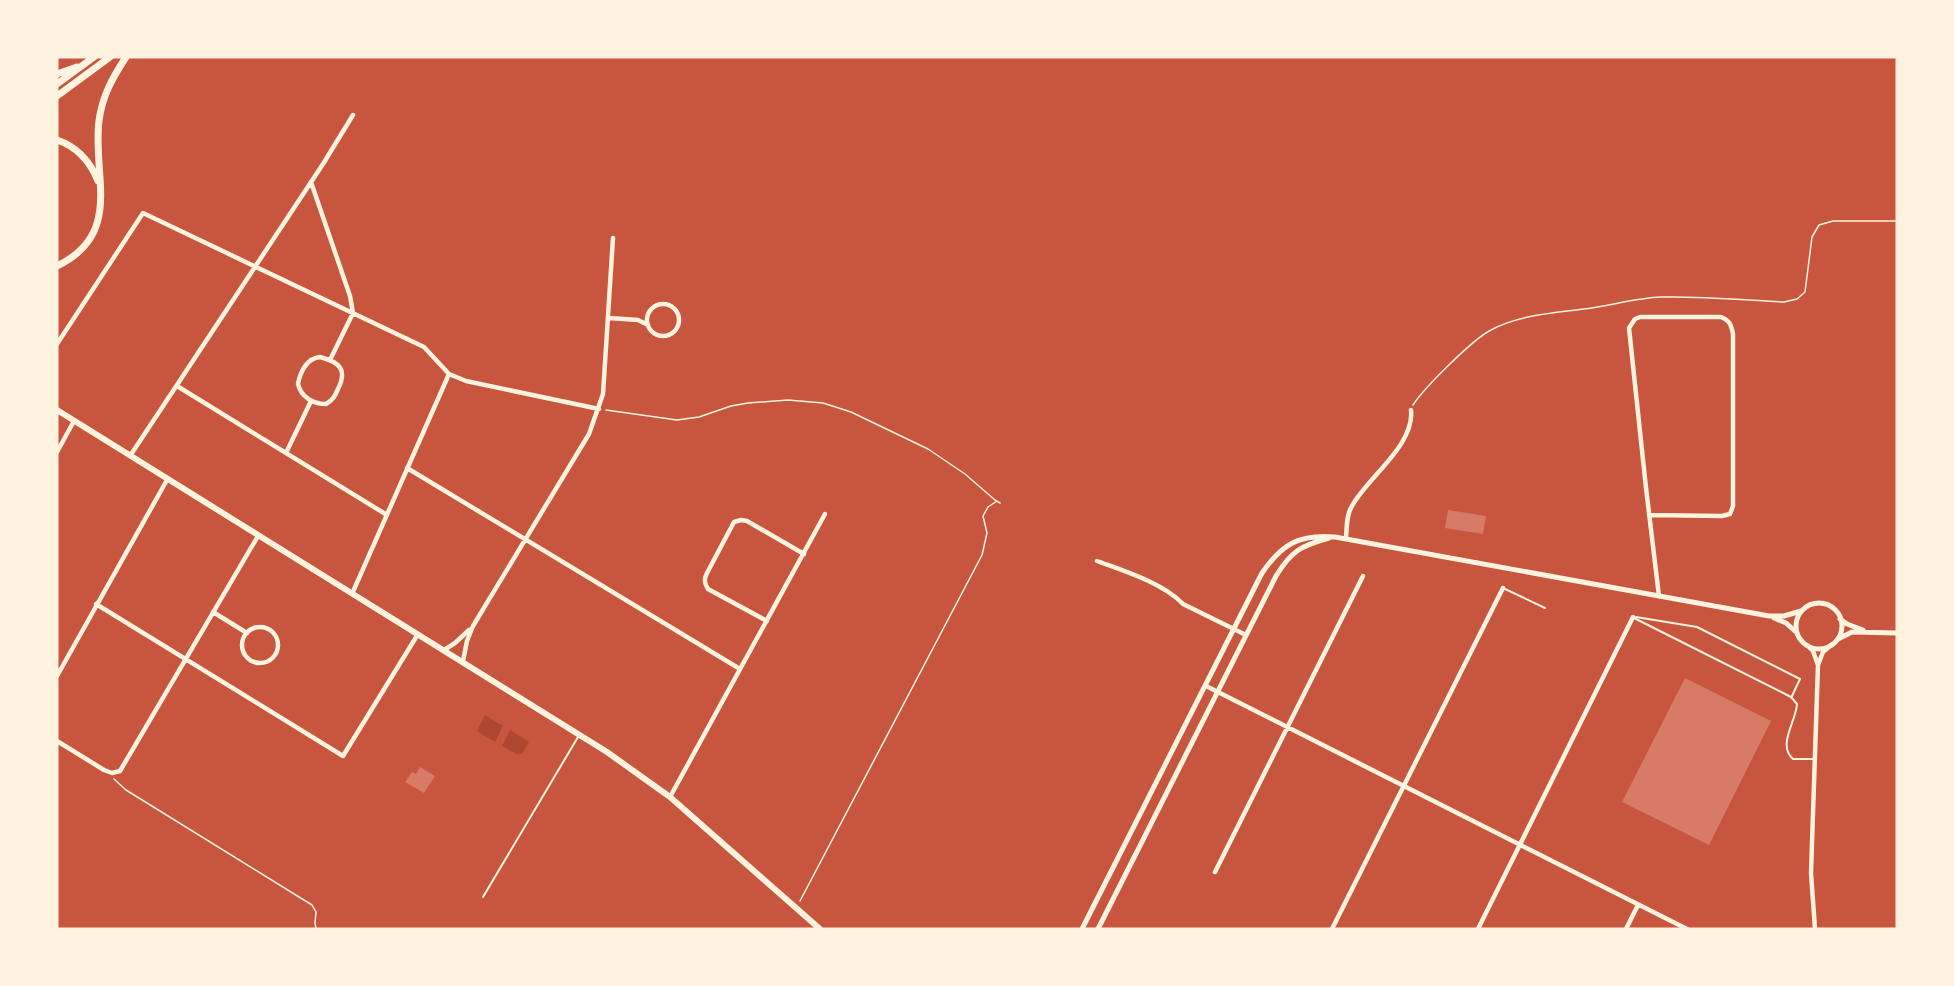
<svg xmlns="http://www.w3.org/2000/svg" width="1954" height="986" font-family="'Work Sans',sans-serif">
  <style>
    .green { fill: #ae4732 }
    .building { fill: #d67c66 }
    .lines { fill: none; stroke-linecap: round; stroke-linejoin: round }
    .path { stroke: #fff3e0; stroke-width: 1.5 }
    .service { stroke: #fff3e0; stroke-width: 2 }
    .minor { stroke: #fff3e0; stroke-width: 4.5 }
    .tertiary { stroke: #fff3e0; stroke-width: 5 }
    .secondary { stroke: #fff3e0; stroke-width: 6 }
    .trunk { stroke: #fff3e0; stroke-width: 7 }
  </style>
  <rect width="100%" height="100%" fill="#c8553d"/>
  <path class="green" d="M 485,715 L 503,726 L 495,742 L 477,731 Z
    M 510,730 L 529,742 L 522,754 L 517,754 L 502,746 Z"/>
  <path class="building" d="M 1448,510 L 1486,516 L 1483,534 L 1445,528 Z
    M 1685,678 L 1771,721 L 1709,845 L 1622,802 Z
    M 420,767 L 435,776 L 424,793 L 405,782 L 412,772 L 416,774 Z"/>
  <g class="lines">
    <path class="path" d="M 1413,405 C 1424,388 1473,339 1491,330 C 1519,315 1554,313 1584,309 C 1610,306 1635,298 1661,297 C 1701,296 1743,300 1784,302 L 1797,299 L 1805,292 L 1812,237 L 1819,225 L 1833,221 L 1897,221
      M 606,410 L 677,420 L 699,417 L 731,406 L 748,403 L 788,400 L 823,403 L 851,412 L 928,449 L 965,474 L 995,500 L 1000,503
      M 114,779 L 126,790 L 312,905 L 316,912 L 315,923 L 316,929
      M 800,901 L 982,555 L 987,533 L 983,516 L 988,507 L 997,501"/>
    <path class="service" d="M 1503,588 L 1545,608
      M 1636,617 L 1697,627 L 1800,679 L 1792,696
      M 1634,618 L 1791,697 L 1797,704 C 1796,722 1777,745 1793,759 L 1815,759
      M 483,897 L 578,737"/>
    <path class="minor" d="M 311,182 L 350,296 L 353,313 L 330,360
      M647 320a16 16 0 1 1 32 0a16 16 0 1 1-32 0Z
      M 609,318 L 638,320 L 648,325
      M 57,344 L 143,213 L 424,347 L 449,374 L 466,381 L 599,409
      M 320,357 C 339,362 348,369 338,389 C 335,396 333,400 326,404 C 313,404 301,397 298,384 C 300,372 307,358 320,357 Z
      M 177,386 L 387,515
      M 57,452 L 74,421
      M 286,453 L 311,401
      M 130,456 L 323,164 L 353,115
      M 407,468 L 740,669
      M 1649,515 L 1722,516 L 1730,514 L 1733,506 L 1733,334 C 1731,324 1730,321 1721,317 L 1640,317 L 1635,319 L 1629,328 L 1646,488 L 1659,596
      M 1346,538 C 1347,528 1346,515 1352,506 C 1368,477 1415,445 1411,410
      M 1097,561 C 1124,571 1163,583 1183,604 L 1246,635
      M 352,594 L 449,374
      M 96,604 L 343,756 L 418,634
      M 213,612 L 247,633
      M 767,621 L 708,589 C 704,583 704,579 707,573 L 734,522 L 741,520 L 747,521 L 804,554
      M242 645a18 18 0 1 1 36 0a18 18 0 1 1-36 0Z
      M 1808,646 L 1813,651 L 1818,665 L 1811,873 L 1815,929
      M 444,650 L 455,643 L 469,630
      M 463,661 L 467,641 L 473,626 L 589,434 L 603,394 L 613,238
      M 1818,665 L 1823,652 L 1831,645
      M 57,676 L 167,480
      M 1206,686 L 1687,929
      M 57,741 L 104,770 L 112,773 L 120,771 L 258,536
      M 670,797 L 825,514
      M 1215,872 L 1363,576
      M 1332,929 L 1503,588
      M 1478,929 L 1633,617
      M 1626,929 L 1638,905"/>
    <path class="tertiary" d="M1796 626a23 23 0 1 1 46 0a23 23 0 1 1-46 0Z
      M 1774,618 L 1786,623 L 1796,632
      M 1840,619 L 1847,624 L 1863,630
      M 1838,639 L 1852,632 L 1897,633
      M 1082,929 L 1262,573 C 1282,544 1299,534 1335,537 L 1769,616 L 1784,616 L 1801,611
      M 1098,929 L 1276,576 C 1292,550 1301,546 1329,538"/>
    <path class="secondary" d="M 57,410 L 607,752 L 670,797 L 820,929"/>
    <path class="trunk" d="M 57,74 L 77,67
      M 57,84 L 94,57
      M 57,96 L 110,57
      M 57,140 C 78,147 90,161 98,181
      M 57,266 C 124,234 92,175 99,121 C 102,96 113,77 126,57"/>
  </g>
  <rect width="1954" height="986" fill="none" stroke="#fff3e0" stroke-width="117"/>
</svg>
